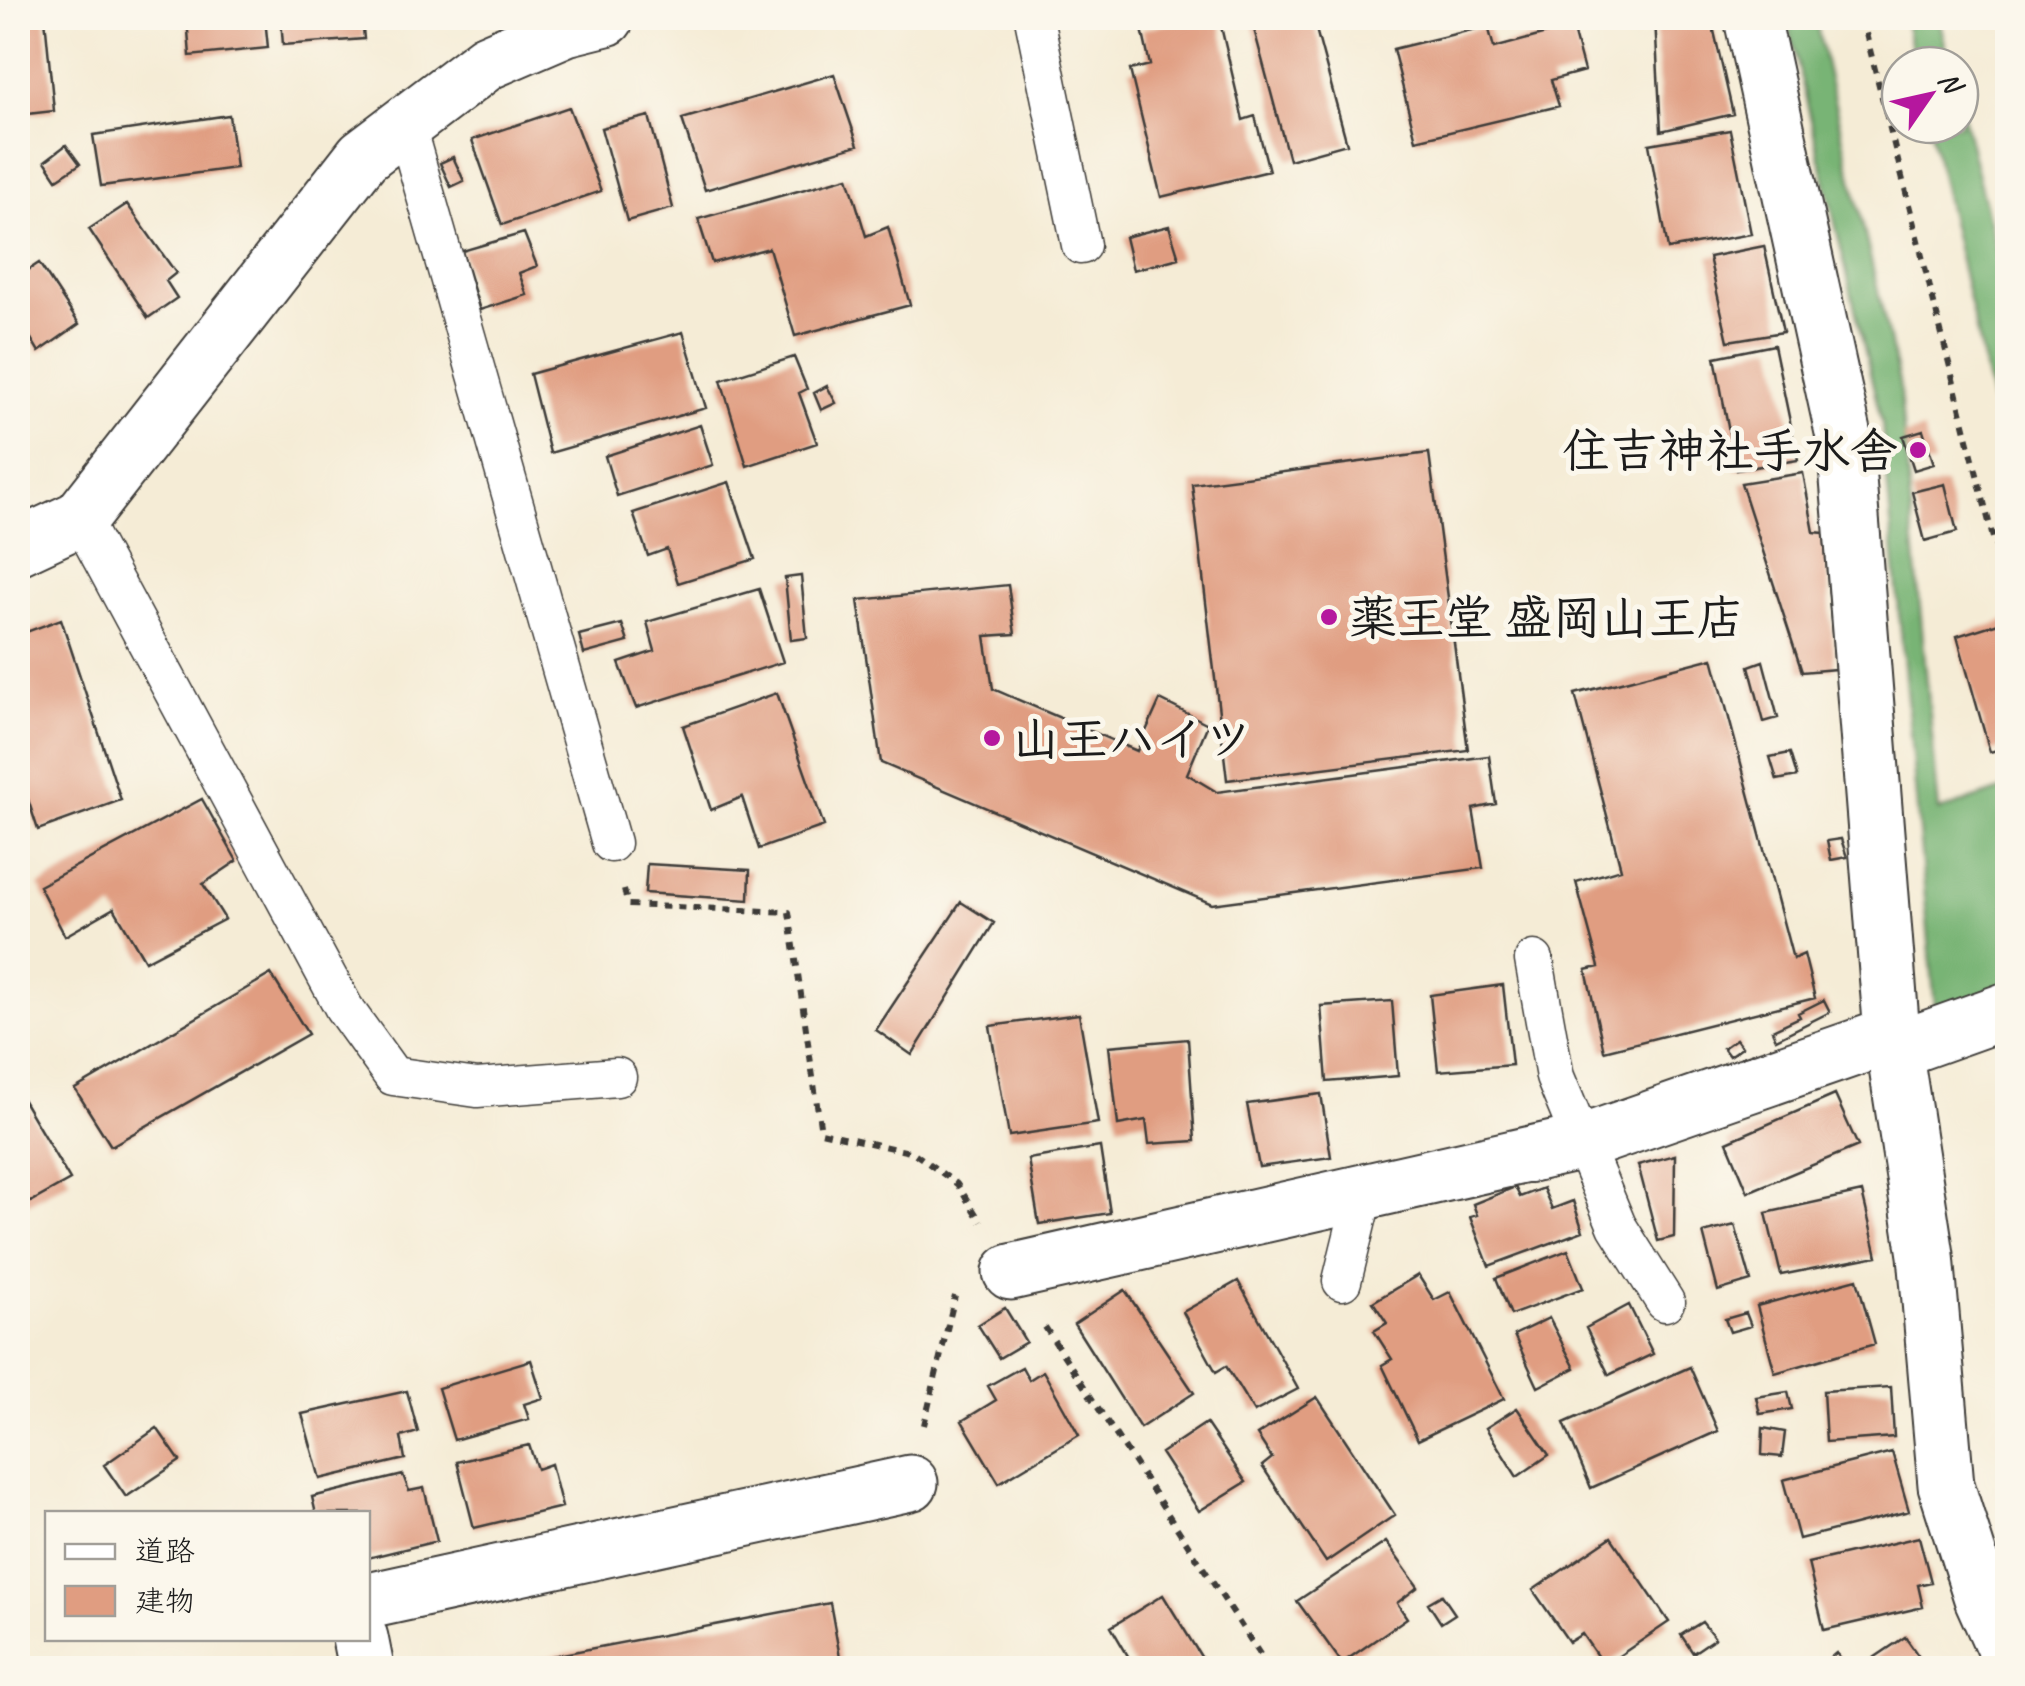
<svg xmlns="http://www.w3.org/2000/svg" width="2025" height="1686" font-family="Caveat,'Klee One',sans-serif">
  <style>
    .forest { fill: #78b474; stroke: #4a6848; stroke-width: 2.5 }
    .building { fill: #e09d81 }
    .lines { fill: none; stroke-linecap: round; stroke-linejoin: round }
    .service-casing { stroke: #3d3b38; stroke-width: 41 }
    .minor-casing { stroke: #3d3b38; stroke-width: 59 }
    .path { stroke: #3d3b38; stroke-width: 6; stroke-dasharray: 8 8; stroke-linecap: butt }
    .service { stroke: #fff; stroke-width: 38 }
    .minor { stroke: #fff; stroke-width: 55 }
    .poi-dot { fill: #b5179e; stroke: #fbf7ec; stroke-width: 4 }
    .labels { text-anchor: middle; stroke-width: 10; stroke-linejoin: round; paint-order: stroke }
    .poi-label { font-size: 48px; font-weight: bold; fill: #1c1c1c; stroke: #fbf7ec; text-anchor: start }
  </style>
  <rect width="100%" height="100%" fill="#fbf7ec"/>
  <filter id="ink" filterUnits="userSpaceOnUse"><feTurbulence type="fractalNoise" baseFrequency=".01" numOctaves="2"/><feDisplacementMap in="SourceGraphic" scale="20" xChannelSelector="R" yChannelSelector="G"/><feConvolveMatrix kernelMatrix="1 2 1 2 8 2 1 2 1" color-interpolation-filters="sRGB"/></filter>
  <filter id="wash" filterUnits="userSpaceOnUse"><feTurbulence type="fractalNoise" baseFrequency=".0048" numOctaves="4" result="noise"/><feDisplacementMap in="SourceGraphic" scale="40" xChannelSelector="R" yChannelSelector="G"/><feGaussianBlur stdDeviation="2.25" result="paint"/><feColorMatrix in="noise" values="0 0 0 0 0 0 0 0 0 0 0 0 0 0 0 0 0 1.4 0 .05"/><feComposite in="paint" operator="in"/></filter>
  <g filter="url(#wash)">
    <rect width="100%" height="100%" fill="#f5ecd6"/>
    <path class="forest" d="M 1787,18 L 1815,18 L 1899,382 L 1939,811 L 2007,788 L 2007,992 L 1936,1018 L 1882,424 Z
      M 1904,18 L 1939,18 L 1950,65 L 1915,65 Z
      M 1960,103 L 2007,294 L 2007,466 L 1929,125 L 1960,125 Z"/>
    <g id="blocks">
      <path class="building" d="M 18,18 L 45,18 L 54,111 L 18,115 Z
        M 187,18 L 265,18 L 268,48 L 190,56 Z
        M 281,18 L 362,18 L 364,39 L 283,45 Z
        M 1197,18 L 1219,18 L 1243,120 L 1255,116 L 1269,171 L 1161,197 L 1130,70 L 1150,65 L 1142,29 Z
        M 1251,18 L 1313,18 L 1347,144 L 1289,160 Z
        M 1655,18 L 1711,18 L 1733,114 L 1661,131 Z
        M 1488,26 L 1494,48 L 1572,27 L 1584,71 L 1551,80 L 1559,106 L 1416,140 L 1393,49 Z
        M 834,74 L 858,145 L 705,190 L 682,119 Z
        M 569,107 L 601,191 L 502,225 L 472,140 Z
        M 229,115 L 236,168 L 101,186 L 93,135 Z
        M 649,116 L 673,208 L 627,221 L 601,128 Z
        M 1730,130 L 1751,234 L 1668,249 L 1649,144 Z
        M 66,145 L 80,164 L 57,179 L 45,161 Z
        M 453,157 L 464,181 L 451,187 L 440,163 Z
        M 848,177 L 866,236 L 888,227 L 910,305 L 795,336 L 769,248 L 712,263 L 698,219 Z
        M 127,204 L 176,273 L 166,281 L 177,298 L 148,318 L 89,229 Z
        M 1169,226 L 1179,258 L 1133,270 L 1125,237 Z
        M 524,233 L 537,266 L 519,273 L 527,295 L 480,310 L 462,251 Z
        M 1764,246 L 1783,332 L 1728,341 L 1709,257 Z
        M 39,263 L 79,324 L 39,352 L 18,317 L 18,277 Z
        M 683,332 L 706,408 L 550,453 L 530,374 Z
        M 1774,345 L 1798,460 L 1736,470 L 1715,357 Z
        M 794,357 L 807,389 L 799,393 L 817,443 L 747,466 L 721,380 Z
        M 827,386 L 836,403 L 821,410 L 814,393 Z
        M 700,425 L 713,465 L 617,496 L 605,456 Z
        M 1923,430 L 1934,464 L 1914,470 L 1903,436 Z
        M 1429,453 L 1468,750 L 1227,780 L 1192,484 Z
        M 1803,473 L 1814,532 L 1824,533 L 1835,669 L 1802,672 L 1741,483 Z
        M 729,482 L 755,559 L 678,583 L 667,549 L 648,556 L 633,513 Z
        M 1945,484 L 1957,532 L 1925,541 L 1912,492 Z
        M 801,576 L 807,638 L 791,640 L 785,578 Z
        M 1008,585 L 1015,634 L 985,636 L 993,689 L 1137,751 L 1160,700 L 1208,724 L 1187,774 L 1217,792 L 1489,756 L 1496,804 L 1473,809 L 1483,868 L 1212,904 L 881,763 L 858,600 Z
        M 759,589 L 783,662 L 636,708 L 619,663 L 655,651 L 647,622 Z
        M 61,619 L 121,800 L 38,830 L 18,769 L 18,635 Z
        M 2008,620 L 2008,747 L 1990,752 L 1957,636 Z
        M 622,624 L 628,642 L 584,654 L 579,635 Z
        M 1713,658 L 1793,959 L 1804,954 L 1815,998 L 1604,1051 L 1586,970 L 1599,967 L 1576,882 L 1621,869 L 1575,694 Z
        M 1763,661 L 1778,718 L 1764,722 L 1749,666 Z
        M 777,693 L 824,826 L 759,849 L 742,797 L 711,810 L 683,726 Z
        M 1790,753 L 1797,776 L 1777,780 L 1770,757 Z
        M 202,799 L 237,861 L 203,884 L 225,919 L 145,961 L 114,908 L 65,936 L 39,886 Z
        M 1841,839 L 1847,857 L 1831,860 L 1827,841 Z
        M 647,864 L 750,870 L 749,900 L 645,893 Z
        M 961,902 L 994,923 L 912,1055 L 876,1030 Z
        M 271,974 L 308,1034 L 111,1146 L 75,1089 Z
        M 1503,985 L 1512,1065 L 1438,1071 L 1430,995 Z
        M 1824,1000 L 1830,1012 L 1776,1039 L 1772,1030 L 1800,1017 L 1798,1013 Z
        M 1392,1001 L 1398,1076 L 1327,1082 L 1321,1006 Z
        M 1079,1014 L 1098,1123 L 1009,1136 L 990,1026 Z
        M 1188,1039 L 1195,1141 L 1149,1144 L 1146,1120 L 1118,1125 L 1109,1046 Z
        M 1736,1039 L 1742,1047 L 1729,1056 L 1723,1048 Z
        M 18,1092 L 70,1180 L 18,1209 Z
        M 1321,1094 L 1331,1157 L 1259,1167 L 1247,1104 Z
        M 1835,1095 L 1858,1146 L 1748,1192 L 1727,1142 Z
        M 1100,1147 L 1110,1213 L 1039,1224 L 1028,1159 Z
        M 1675,1155 L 1674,1237 L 1658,1241 L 1638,1165 Z
        M 1515,1187 L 1520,1197 L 1543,1188 L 1552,1209 L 1573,1201 L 1583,1231 L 1489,1266 L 1470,1217 L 1477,1215 L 1473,1204 Z
        M 1862,1192 L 1877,1256 L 1781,1275 L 1766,1213 Z
        M 1735,1225 L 1751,1281 L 1718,1291 L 1703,1233 Z
        M 1568,1250 L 1583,1288 L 1511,1315 L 1496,1278 Z
        M 1418,1275 L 1434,1300 L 1450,1292 L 1504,1399 L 1418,1440 L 1382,1365 L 1392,1359 L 1374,1331 L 1387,1323 L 1373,1302 Z
        M 1857,1279 L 1875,1344 L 1775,1373 L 1757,1306 Z
        M 1238,1281 L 1298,1389 L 1254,1412 L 1226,1366 L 1216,1372 L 1183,1312 Z
        M 1125,1290 L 1194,1393 L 1140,1428 L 1074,1324 Z
        M 1629,1305 L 1653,1354 L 1609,1375 L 1586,1328 Z
        M 1005,1308 L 1026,1342 L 999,1358 L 978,1325 Z
        M 1746,1313 L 1751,1326 L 1730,1332 L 1725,1319 Z
        M 1549,1318 L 1575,1368 L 1538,1387 L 1514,1335 Z
        M 531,1360 L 543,1398 L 524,1404 L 529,1419 L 454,1440 L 438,1388 Z
        M 1022,1367 L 1029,1380 L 1043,1371 L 1079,1435 L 999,1483 L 962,1421 L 996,1400 L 988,1386 Z
        M 1690,1367 L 1718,1431 L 1591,1488 L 1564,1423 Z
        M 1891,1387 L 1894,1437 L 1826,1442 L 1823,1391 Z
        M 407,1391 L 418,1432 L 401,1437 L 405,1459 L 320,1479 L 302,1414 Z
        M 1788,1392 L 1792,1409 L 1760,1414 L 1756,1397 Z
        M 1317,1397 L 1395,1515 L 1326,1562 L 1262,1466 L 1272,1458 L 1257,1435 Z
        M 1517,1408 L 1549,1455 L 1517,1477 L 1486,1428 Z
        M 1206,1423 L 1246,1482 L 1199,1511 L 1161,1453 Z
        M 157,1428 L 180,1461 L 126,1497 L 104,1465 Z
        M 1763,1428 L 1785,1432 L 1782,1457 L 1762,1455 Z
        M 529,1445 L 537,1469 L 551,1464 L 562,1507 L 474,1528 L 457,1462 Z
        M 1892,1452 L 1909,1511 L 1799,1539 L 1783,1480 Z
        M 403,1475 L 409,1491 L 424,1488 L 437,1541 L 368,1558 L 368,1514 L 316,1514 L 312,1497 Z
        M 1611,1537 L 1669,1622 L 1604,1666 L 1582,1634 L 1569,1642 L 1533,1590 Z
        M 1919,1537 L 1931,1582 L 1918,1585 L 1923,1607 L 1824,1630 L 1808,1563 Z
        M 1386,1542 L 1418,1587 L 1397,1603 L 1407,1618 L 1342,1663 L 1297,1601 Z
        M 1163,1595 L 1208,1668 L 1135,1668 L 1111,1627 Z
        M 1442,1595 L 1455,1614 L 1441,1623 L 1428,1603 Z
        M 830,1603 L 842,1668 L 494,1668 L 494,1667 Z
        M 1702,1622 L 1715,1638 L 1693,1653 L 1681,1635 Z
        M 1905,1637 L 1927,1668 L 1859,1668 Z
        M 1836,1653 L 1848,1668 L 1822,1668 L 1820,1666 Z"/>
    </g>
  </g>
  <g filter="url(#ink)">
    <use href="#blocks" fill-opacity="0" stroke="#3d3b38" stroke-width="2.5"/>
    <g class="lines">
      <g class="service-casing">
        <path id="service" d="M 1034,18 L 1081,245
          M 405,123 L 611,843
          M 80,518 L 344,1008 L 393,1076 L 477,1088 L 617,1077
          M 1534,960 L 1555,1077 L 1617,1226 L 1665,1302
          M 1342,1281 L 1364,1191"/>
      </g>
      <g class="minor-casing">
        <path id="minor" d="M 1752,18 L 1845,441 L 1892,1035 L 1926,1255 L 1946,1485 L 1982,1598 L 2008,1656
          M 18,547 L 80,518 L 363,156 L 487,62 L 566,28 L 606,18
          M 1896,1050 L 2008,1010
          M 1011,1272 L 1584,1142 L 1892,1035
          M 368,1601 L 910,1483
          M 360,1638 L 366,1668"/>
      </g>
      <path class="path" d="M 1862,18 L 1995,546
        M 624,890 L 628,905 L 789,912 L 821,1132 L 914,1153 L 957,1184 L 981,1222
        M 1045,1327 L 1269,1668
        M 924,1425 L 955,1296"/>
      <use href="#service" class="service"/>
      <use href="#minor" class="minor"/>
    </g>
  </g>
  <g class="poi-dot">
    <circle cx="1918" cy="450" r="10"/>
    <circle cx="1329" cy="617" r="10"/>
    <circle cx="992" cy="738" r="10"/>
  </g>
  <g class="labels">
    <g class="poi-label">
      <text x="1898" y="467" text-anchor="end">住吉神社手水舎</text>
      <text x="1349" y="634">薬王堂 盛岡山王店</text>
      <text x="1012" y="755">山王ハイツ</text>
    </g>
  </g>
  <rect width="2025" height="1686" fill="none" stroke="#fbf7ec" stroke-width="60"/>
  <rect x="45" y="1511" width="325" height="130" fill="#fbf7ec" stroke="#a29f99" stroke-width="2.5"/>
  <rect x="65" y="1544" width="50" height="15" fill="#ffffff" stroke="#a29f99" stroke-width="2.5"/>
  <text x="135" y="1561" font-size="30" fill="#1c1c1c">道路</text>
  <rect x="65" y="1586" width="50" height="30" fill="#e09d81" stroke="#a29f99" stroke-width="2.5"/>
  <text x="135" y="1611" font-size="30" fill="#1c1c1c">建物</text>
  <g transform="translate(1930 95) rotate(56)"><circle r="48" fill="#fbf7ec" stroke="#a29f99" stroke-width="2.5"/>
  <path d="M0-8L18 38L0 25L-18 38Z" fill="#b5179e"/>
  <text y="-15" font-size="28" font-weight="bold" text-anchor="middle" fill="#1c1c1c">N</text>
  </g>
</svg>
